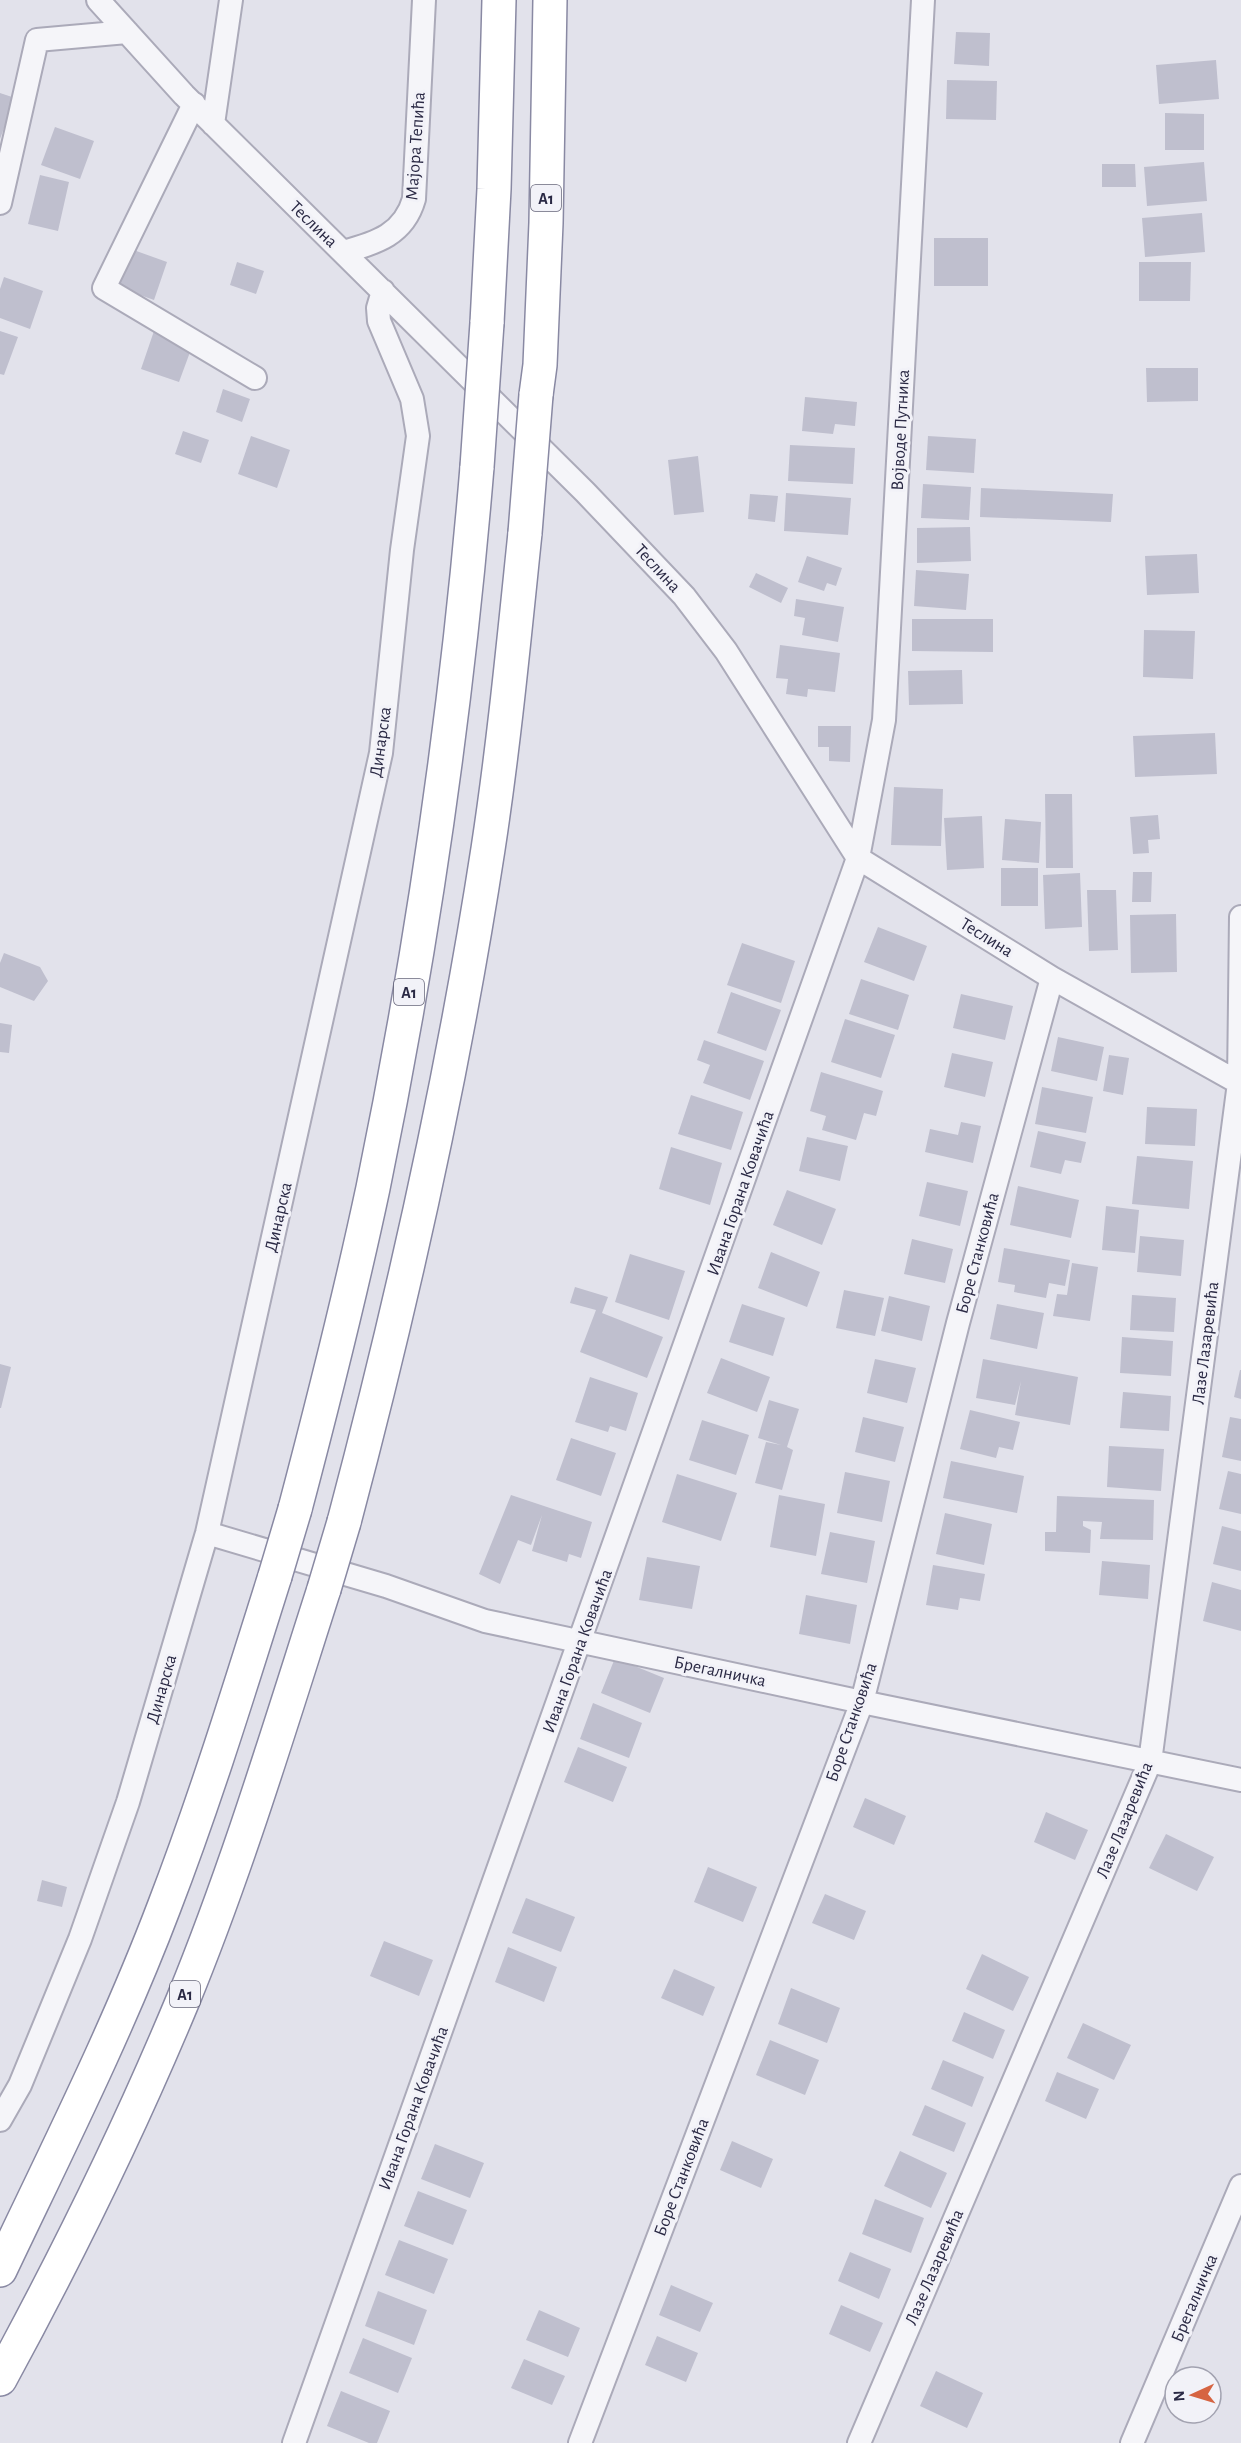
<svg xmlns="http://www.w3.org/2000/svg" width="1241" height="2443" font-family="'Alegreya Sans',sans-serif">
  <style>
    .building { fill: #bfbfce }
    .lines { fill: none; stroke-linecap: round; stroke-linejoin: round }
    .minor-casing { stroke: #abaab9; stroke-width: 26 }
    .motorway-casing { stroke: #8989a3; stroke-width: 36 }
    .minor { stroke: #f5f5f9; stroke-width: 22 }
    .motorway { stroke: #fff; stroke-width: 33 }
    .motorway-bridge-casing { stroke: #8989a3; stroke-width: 36; stroke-linecap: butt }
    .motorway-bridge { stroke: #fff; stroke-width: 33 }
    .labels { text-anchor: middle; stroke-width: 6; stroke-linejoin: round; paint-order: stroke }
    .shield { fill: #f2f2f8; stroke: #66657a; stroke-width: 1.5 }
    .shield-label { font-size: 16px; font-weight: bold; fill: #2a2944 }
    .street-label { font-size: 18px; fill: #2a2944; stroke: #f2f2f8 }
  </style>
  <rect width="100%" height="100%" fill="#e2e2eb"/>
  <path class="building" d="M 956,32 L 990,33 L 989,66 L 954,64 Z
    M 1216,60 L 1219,99 L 1159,104 L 1156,65 Z
    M 947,80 L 997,81 L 996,120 L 946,119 Z
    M 0,93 L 15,98 L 0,139 Z
    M 1165,113 L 1204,114 L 1204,150 L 1165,150 Z
    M 55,127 L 94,141 L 80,179 L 41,165 Z
    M 1204,162 L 1207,201 L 1147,206 L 1144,167 Z
    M 1102,164 L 1135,164 L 1136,187 L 1102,187 Z
    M 40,175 L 69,182 L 58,231 L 28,224 Z
    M 1202,213 L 1205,252 L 1145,257 L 1142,218 Z
    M 934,238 L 988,238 L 988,286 L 934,286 Z
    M 128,248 L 167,262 L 154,300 L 115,286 Z
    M 237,262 L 264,271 L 256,294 L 230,285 Z
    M 1139,262 L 1191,262 L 1190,301 L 1139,301 Z
    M 4,277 L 43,291 L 30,329 L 0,318 L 0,289 Z
    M 0,331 L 18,337 L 4,375 L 0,374 Z
    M 154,331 L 193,344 L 179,382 L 141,369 Z
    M 1146,368 L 1198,368 L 1198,401 L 1147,402 Z
    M 223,389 L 250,399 L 242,422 L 216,412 Z
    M 805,397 L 857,402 L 855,426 L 835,424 L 833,434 L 802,431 Z
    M 183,431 L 209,440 L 201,463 L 175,454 Z
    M 251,436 L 290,450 L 277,488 L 238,474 Z
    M 928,436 L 976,439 L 974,473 L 926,470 Z
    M 790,445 L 855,448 L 853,484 L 788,481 Z
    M 698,456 L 704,512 L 674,515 L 668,460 Z
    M 923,484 L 971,487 L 969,520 L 921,518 Z
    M 981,488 L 1113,494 L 1111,522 L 980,517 Z
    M 786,493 L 851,498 L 848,535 L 784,531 Z
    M 750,494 L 778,496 L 775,522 L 748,519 Z
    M 970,527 L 971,561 L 917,563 L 917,528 Z
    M 1197,554 L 1199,593 L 1147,595 L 1145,556 Z
    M 807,556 L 842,568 L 836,586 L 827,583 L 824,591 L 798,582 Z
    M 916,570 L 969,574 L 966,610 L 914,606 Z
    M 756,573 L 788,588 L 781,603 L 749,587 Z
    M 796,599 L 844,607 L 838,642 L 802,635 L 805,618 L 794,616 Z
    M 912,619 L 993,619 L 993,652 L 912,651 Z
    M 1144,630 L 1195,631 L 1193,679 L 1143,677 Z
    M 780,645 L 840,653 L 835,692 L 808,689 L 807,697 L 786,694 L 788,679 L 776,678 Z
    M 962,670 L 963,704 L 909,705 L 908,671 Z
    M 818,726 L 851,726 L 850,762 L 829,761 L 829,747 L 818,747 Z
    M 1215,733 L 1217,774 L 1135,777 L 1133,736 Z
    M 894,787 L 943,789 L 941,846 L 891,845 Z
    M 1045,794 L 1072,794 L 1073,868 L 1046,868 Z
    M 1158,815 L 1160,839 L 1148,840 L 1149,853 L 1133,854 L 1130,817 Z
    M 982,816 L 984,868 L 947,870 L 944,818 Z
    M 1005,819 L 1041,822 L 1039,863 L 1002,860 Z
    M 1001,868 L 1038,868 L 1038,906 L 1001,906 Z
    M 1133,872 L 1152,872 L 1151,902 L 1132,902 Z
    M 1080,873 L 1082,927 L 1045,929 L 1043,875 Z
    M 1087,890 L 1116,890 L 1118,950 L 1089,951 Z
    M 1176,914 L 1177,972 L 1131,973 L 1130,915 Z
    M 878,927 L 927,946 L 914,981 L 864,962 Z
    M 742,943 L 795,961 L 781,1003 L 727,985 Z
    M 4,953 L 40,967 L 48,981 L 34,1001 L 0,987 L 0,963 Z
    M 861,979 L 909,995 L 898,1030 L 849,1014 Z
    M 731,992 L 781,1010 L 766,1051 L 717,1033 Z
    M 961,994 L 1013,1006 L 1005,1040 L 953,1028 Z
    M 845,1019 L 895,1035 L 881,1078 L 831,1062 Z
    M 0,1023 L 12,1025 L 9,1053 L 0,1052 Z
    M 1058,1037 L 1104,1047 L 1097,1081 L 1051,1071 Z
    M 704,1040 L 764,1061 L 750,1100 L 703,1083 L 710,1065 L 697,1060 Z
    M 952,1053 L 993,1062 L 985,1097 L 944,1087 Z
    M 1109,1055 L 1129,1058 L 1123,1095 L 1103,1091 Z
    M 821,1072 L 883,1091 L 876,1116 L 864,1113 L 856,1140 L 822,1130 L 826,1116 L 810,1111 Z
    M 1042,1087 L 1093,1097 L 1086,1133 L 1035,1124 Z
    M 691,1095 L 743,1112 L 731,1150 L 678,1134 Z
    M 1147,1107 L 1197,1109 L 1195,1146 L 1145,1144 Z
    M 961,1122 L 981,1126 L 973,1163 L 925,1152 L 930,1129 L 958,1135 Z
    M 1038,1131 L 1086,1142 L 1081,1163 L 1065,1160 L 1061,1174 L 1030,1167 Z
    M 807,1137 L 848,1146 L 840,1181 L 799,1171 Z
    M 671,1147 L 722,1163 L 710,1205 L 659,1189 Z
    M 1137,1156 L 1193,1161 L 1189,1209 L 1132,1204 Z
    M 927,1182 L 968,1191 L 960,1226 L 919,1216 Z
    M 1018,1186 L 1079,1200 L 1071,1238 L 1010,1225 Z
    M 787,1190 L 836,1209 L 822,1245 L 773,1225 Z
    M 1106,1206 L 1139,1210 L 1135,1253 L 1102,1250 Z
    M 1140,1236 L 1184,1240 L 1181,1276 L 1137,1272 Z
    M 912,1239 L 953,1249 L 945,1283 L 904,1274 Z
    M 1004,1248 L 1070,1260 L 1065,1286 L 1049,1283 L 1046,1298 L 1014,1292 L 1015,1285 L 998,1282 Z
    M 771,1252 L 820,1272 L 807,1307 L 758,1288 Z
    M 630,1254 L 685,1271 L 669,1320 L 615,1302 Z
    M 1072,1263 L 1098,1267 L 1090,1321 L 1053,1316 L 1057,1294 L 1067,1295 Z
    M 575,1287 L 608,1297 L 602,1313 L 663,1337 L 647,1378 L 580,1352 L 596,1310 L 570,1303 Z
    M 844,1290 L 884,1298 L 875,1336 L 836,1328 Z
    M 1132,1295 L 1176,1298 L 1174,1332 L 1130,1330 Z
    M 889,1296 L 930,1306 L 922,1341 L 881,1331 Z
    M 742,1304 L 785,1318 L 773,1356 L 729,1342 Z
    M 997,1304 L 1044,1313 L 1037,1349 L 990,1339 Z
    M 1122,1337 L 1173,1341 L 1171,1376 L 1120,1373 Z
    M 721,1358 L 770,1377 L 757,1412 L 707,1393 Z
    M 875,1359 L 916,1368 L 907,1403 L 867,1393 Z
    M 983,1359 L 1078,1377 L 1070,1425 L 1015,1415 L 1021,1381 L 1015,1405 L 976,1398 Z
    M 0,1364 L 11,1367 L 1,1408 L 0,1408 Z
    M 1240,1370 L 1241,1370 L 1241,1399 L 1234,1397 Z
    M 590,1377 L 638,1393 L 626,1431 L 610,1426 L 608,1432 L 575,1422 Z
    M 1123,1392 L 1171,1396 L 1169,1431 L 1120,1428 Z
    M 769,1400 L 799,1409 L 787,1447 L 793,1450 L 782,1490 L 755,1483 L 766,1442 L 781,1445 L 758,1438 Z
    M 970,1410 L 1020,1422 L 1013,1450 L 999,1447 L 996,1458 L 960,1449 Z
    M 863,1417 L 904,1427 L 895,1462 L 855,1452 Z
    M 1230,1417 L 1241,1419 L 1241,1461 L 1222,1457 Z
    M 702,1420 L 749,1435 L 736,1475 L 689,1460 Z
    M 571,1438 L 616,1453 L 601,1496 L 556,1480 Z
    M 1109,1446 L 1164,1449 L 1161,1491 L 1107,1487 Z
    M 951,1461 L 1024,1476 L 1017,1513 L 943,1498 Z
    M 1228,1471 L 1241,1474 L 1241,1514 L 1219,1509 Z
    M 845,1472 L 890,1481 L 882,1522 L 837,1513 Z
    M 677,1474 L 737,1493 L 721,1541 L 662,1522 Z
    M 511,1495 L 592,1522 L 581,1558 L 569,1554 L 567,1562 L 532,1551 L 542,1515 L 531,1545 L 518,1540 L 500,1584 L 479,1574 Z
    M 779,1495 L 825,1504 L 816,1556 L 770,1547 Z
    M 1057,1496 L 1154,1500 L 1153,1540 L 1100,1539 L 1102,1522 L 1083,1521 L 1083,1526 L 1091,1530 L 1090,1553 L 1045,1551 L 1045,1532 L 1056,1532 Z
    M 945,1513 L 992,1524 L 984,1565 L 936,1554 Z
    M 1222,1526 L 1241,1531 L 1241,1571 L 1213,1564 Z
    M 830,1532 L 875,1541 L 867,1583 L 821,1574 Z
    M 647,1557 L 700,1566 L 692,1609 L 639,1600 Z
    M 1102,1561 L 1150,1565 L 1148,1599 L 1099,1595 Z
    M 933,1565 L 985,1574 L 980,1601 L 960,1598 L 958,1610 L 926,1605 Z
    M 1212,1582 L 1241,1590 L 1241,1631 L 1203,1621 Z
    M 806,1595 L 857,1605 L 850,1644 L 799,1634 Z
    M 615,1658 L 664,1678 L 650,1713 L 601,1693 Z
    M 593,1703 L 642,1723 L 629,1758 L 580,1739 Z
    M 578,1747 L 627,1767 L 613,1802 L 564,1782 Z
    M 865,1798 L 906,1816 L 894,1845 L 853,1827 Z
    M 1046,1812 L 1088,1830 L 1075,1860 L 1034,1842 Z
    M 1166,1834 L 1214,1857 L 1197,1891 L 1149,1868 Z
    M 708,1867 L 757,1887 L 743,1922 L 694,1902 Z
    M 42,1880 L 67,1887 L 62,1907 L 37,1901 Z
    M 825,1894 L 866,1911 L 854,1940 L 812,1923 Z
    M 526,1898 L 575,1917 L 561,1952 L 512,1933 Z
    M 384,1941 L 433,1960 L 419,1996 L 370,1976 Z
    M 508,1947 L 557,1967 L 544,2002 L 495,1982 Z
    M 982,1954 L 1029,1977 L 1013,2011 L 966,1989 Z
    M 674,1969 L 715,1987 L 703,2016 L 661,1998 Z
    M 791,1988 L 840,2008 L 827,2043 L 778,2024 Z
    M 964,2012 L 1005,2030 L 993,2059 L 952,2041 Z
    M 1083,2023 L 1131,2045 L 1114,2080 L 1067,2058 Z
    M 770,2040 L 819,2060 L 805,2095 L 756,2075 Z
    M 943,2060 L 984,2077 L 972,2107 L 931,2089 Z
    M 1057,2072 L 1099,2089 L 1086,2119 L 1045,2101 Z
    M 925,2105 L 966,2123 L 954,2152 L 912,2135 Z
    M 732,2141 L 773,2159 L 761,2188 L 720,2170 Z
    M 435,2144 L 484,2163 L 470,2198 L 421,2179 Z
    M 900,2151 L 947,2173 L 931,2208 L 884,2186 Z
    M 418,2191 L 467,2210 L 453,2245 L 404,2226 Z
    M 875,2199 L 924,2218 L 911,2253 L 862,2234 Z
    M 399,2240 L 448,2259 L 434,2294 L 385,2275 Z
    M 850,2252 L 891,2269 L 879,2299 L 838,2281 Z
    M 671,2285 L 713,2303 L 700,2332 L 659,2315 Z
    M 378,2291 L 427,2310 L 414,2345 L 365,2326 Z
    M 841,2305 L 883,2323 L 870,2352 L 829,2334 Z
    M 539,2310 L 580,2328 L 568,2357 L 526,2340 Z
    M 657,2336 L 698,2353 L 686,2382 L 645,2365 Z
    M 363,2338 L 412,2358 L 398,2393 L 349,2373 Z
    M 524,2359 L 565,2376 L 552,2405 L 511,2388 Z
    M 936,2371 L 983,2393 L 967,2428 L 920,2406 Z
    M 341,2391 L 390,2411 L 377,2443 L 369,2443 L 327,2426 Z"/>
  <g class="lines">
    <g class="minor-casing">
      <path id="minor" d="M 98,0 L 184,95 L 585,492 L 684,596 L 726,651 L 858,858 L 1052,978 L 1241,1084
        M 194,104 L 104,288 L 255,378
        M 213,124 L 231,0
        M 0,203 L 37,40 L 127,32
        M 343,252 C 377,243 404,234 414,199 L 424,0
        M 207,1533 L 386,1586 L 485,1621 L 862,1702 L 1241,1780
        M 0,2120 L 20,2085 L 80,1939 L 128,1802 L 207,1533 L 381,753 L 402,550 L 418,436 L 412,399 L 379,321 L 378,308 L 383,291
        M 294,2443 L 858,858 L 884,720 L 923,0
        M 580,2443 L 862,1702 L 958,1323 L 1052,978
        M 859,2443 L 1150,1762 L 1239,1083 L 1241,917
        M 1132,2443 L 1241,2186"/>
    </g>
    <g class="motorway-casing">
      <path id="motorway" d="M 487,323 L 494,189 L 499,0
        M 536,395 L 540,365 L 546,223 L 550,0
        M 295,1509 C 323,1403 350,1296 373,1188 C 422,950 457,709 477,467
        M 344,1522 C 403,1300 453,1076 488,849 C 504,744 514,639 525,533
        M 0,2270 C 57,2150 117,2031 164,1907 C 206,1798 240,1687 275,1576
        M 0,2379 C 67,2256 129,2130 183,2000 C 238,1866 280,1726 324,1589"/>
    </g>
    <use href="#minor" class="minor"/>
    <use href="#motorway" class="motorway"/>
    <g class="motorway-bridge-casing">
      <path id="motorway-bridge" d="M 477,467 L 487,323
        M 525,533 L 536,395
        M 275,1576 L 295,1509
        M 324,1589 L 344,1522"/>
    </g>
    <use href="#motorway-bridge" class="motorway-bridge"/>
  </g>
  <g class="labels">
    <g class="shield">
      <rect x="531" y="185" width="30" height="26" rx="4.5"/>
      <rect x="394" y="979" width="30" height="26" rx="4.5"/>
      <rect x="170" y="1981" width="30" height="26" rx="4.5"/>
    </g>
    <g class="shield-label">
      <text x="546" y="204">A1</text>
      <text x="409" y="998">A1</text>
      <text x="185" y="2000">A1</text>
    </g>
    <g class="street-label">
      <text transform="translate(415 146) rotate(-86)" y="6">Мајора Тепића</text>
      <text transform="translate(314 224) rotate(44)" y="6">Теслина</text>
      <text transform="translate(900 430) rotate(-87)" y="6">Војводе Путника</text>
      <text transform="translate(658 568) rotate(47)" y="6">Теслина</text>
      <text transform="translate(380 742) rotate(-82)" y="6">Динарска</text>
      <text transform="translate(987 937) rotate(32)" y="6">Теслина</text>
      <text transform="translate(740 1193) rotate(-71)" y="6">Ивана Горана Ковачића</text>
      <text transform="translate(278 1217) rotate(-77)" y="6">Динарска</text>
      <text transform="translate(977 1253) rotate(-75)" y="6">Боре Станковића</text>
      <text transform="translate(1205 1343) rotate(-83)" y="6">Лазе Лазаревића</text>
      <text transform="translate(577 1651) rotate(-70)" y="6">Ивана Горана Ковачића</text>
      <text transform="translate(720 1671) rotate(12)" y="6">Брегалничка</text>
      <text transform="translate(161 1689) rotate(-74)" y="6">Динарска</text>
      <text transform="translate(851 1722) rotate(-71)" y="6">Боре Станковића</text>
      <text transform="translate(1124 1820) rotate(-68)" y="6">Лазе Лазаревића</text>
      <text transform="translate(413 2108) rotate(-70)" y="6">Ивана Горана Ковачића</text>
      <text transform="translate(681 2177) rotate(-69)" y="6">Боре Станковића</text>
      <text transform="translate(934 2267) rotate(-67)" y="6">Лазе Лазаревића</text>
      <text transform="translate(1194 2298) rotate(-67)" y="6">Брегалничка</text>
    </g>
  </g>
  <g transform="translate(1193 2395) rotate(266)"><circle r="28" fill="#f2f2f8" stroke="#a2a2b0" stroke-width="1.5"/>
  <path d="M0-4.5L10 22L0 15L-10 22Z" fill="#d66441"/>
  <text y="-9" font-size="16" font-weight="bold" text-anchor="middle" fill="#2a2944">N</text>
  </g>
</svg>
